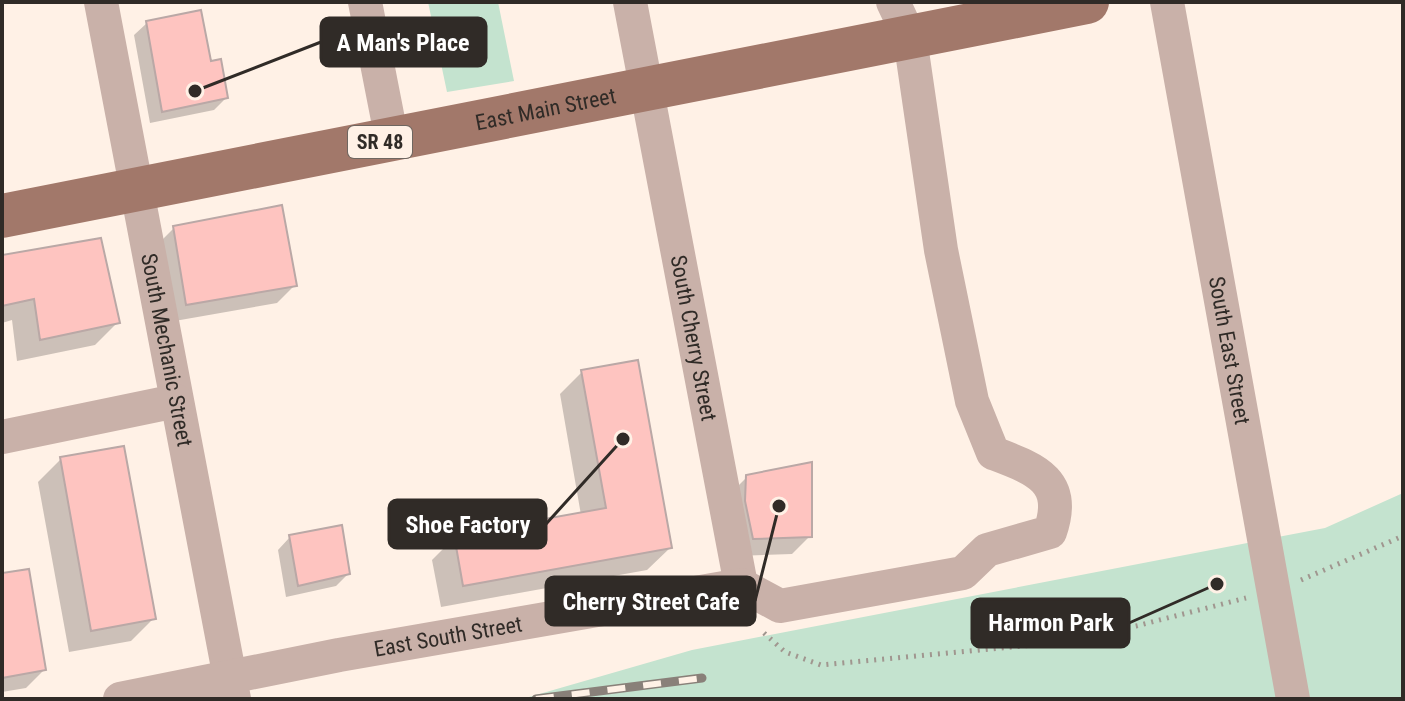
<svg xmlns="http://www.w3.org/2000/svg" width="1405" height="701" font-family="'Roboto Condensed',sans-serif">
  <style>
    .green { fill: #c4e3cf }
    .shadow { fill: #0003 }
    .building { fill: #fec4c0; stroke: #baa8a6; stroke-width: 2 }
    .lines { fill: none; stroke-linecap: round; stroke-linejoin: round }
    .path { stroke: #a0968f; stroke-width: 5; stroke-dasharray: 2 6; stroke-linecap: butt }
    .minor { stroke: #c9b1a9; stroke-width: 34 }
    .major { stroke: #a2786a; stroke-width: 44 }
    .rail-casing { stroke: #898079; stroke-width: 9 }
    .rail { stroke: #fff1e6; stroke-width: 6; stroke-dasharray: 18; stroke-linecap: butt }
    .labels { text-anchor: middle; stroke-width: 8; stroke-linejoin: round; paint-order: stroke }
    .shield { fill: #fff1e6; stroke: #6e6660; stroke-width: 2 }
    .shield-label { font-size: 20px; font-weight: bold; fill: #302b27 }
    .street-label { font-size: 22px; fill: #302b27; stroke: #fff1e6 }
    .leader { fill: none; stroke: #302b27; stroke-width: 3 }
    .callout-dot { fill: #302b27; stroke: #fff1e6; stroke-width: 3 }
    .callout { fill: #302b27; stroke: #302b27; stroke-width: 3 }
    .callout-label { font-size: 24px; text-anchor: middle; font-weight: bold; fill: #fff }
  </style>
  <rect width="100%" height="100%" fill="#fff1e6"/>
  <path class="green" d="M 428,2 L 498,2 L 514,81 L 447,92 Z
    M 1403,493 L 1403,699 L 522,699 L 692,650 L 1325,528 Z"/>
  <path class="shadow" d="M 147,23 L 210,63 L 226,98 L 214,110 L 150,123 L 134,35 Z
    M 174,228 L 295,285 L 277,303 L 169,322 L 156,246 Z
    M 2,257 L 118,322 L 95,345 L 17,361 L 12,320 L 2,323 Z
    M 582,372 L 670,548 L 647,570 L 441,607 L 432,560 L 455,537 L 581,515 L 560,394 Z
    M 61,459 L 154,618 L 131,641 L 69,652 L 38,482 Z
    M 747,477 L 810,536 L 792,554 L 735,556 L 729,495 Z
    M 290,537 L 348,574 L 336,586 L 286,597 L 278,550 Z
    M 2,575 L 44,670 L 26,688 L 2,692 Z"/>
  <path class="building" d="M 201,10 L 211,61 L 221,59 L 228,98 L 162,112 L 146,21 Z
    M 282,205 L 297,286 L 186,305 L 173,226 Z
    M 101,238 L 120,323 L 40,340 L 34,299 L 2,306 L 2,255 Z
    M 638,360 L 672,548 L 463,586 L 454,535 L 606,508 L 581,370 Z
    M 124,446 L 156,619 L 91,631 L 60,457 Z
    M 812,462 L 812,537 L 753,539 L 745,501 L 746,475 Z
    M 342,525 L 350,574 L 298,586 L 289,535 Z
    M 29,569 L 46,670 L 2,678 L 2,573 Z"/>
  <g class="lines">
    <path class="path" d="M 1301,580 L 1403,536
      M 764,633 L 785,652 L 821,665 L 1033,645 L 1136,626 L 1246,598"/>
    <g class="minor">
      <path id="s1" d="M 101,2 L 234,699"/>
      <path d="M 365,2 L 392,140"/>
      <path id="s2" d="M 630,2 L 741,585"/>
      <path id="s3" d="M 1167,2 L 1293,699"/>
      <path d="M 2,437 L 176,401"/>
      <path id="s4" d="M 120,699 L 339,655 L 741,585 L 780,606 L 963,573 L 987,550 L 1050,532 C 1068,480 1035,469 993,453 L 972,401 L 941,250 L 910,38 L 893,2"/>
    </g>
    <path class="major" id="s5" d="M 2,216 L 1087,2"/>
    <g class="rail-casing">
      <path id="rail" d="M 536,699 L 702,678"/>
    </g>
    <use href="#rail" class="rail"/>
  </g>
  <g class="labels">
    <rect class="shield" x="348" y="126" width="64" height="32" rx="6"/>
    <g class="shield-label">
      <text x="380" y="149">SR 48</text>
    </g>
    <g class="street-label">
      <text dy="8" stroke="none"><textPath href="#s5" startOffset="554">East Main Street</textPath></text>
      <text dy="8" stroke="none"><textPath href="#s2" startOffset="342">South Cherry Street</textPath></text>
      <text dy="8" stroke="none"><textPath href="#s3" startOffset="354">South East Street</textPath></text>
      <text dy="8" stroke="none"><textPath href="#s1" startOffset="354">South Mechanic Street</textPath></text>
      <text dy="8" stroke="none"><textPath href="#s4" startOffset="334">East South Street</textPath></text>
    </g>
  </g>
  <path class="leader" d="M195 91L321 42M623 439L546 524M779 506L755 601M1217 584L1129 623"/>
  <g class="callout-dot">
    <circle cx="195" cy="91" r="8"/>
    <circle cx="623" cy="439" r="8"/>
    <circle cx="779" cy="506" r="8"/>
    <circle cx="1217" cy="584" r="8"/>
  </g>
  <g class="callout">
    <rect x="321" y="18" width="165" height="48" rx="8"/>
    <rect x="389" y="500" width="157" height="48" rx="8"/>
    <rect x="546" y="577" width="209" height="48" rx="8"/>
    <rect x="972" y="599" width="157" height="48" rx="8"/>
  </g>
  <g class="callout-label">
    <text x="403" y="51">A Man's Place</text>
    <text x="468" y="533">Shoe Factory</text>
    <text x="651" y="610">Cherry Street Cafe</text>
    <text x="1051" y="631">Harmon Park</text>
  </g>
  <rect width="1405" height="701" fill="none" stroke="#302b27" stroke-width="8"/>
</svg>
